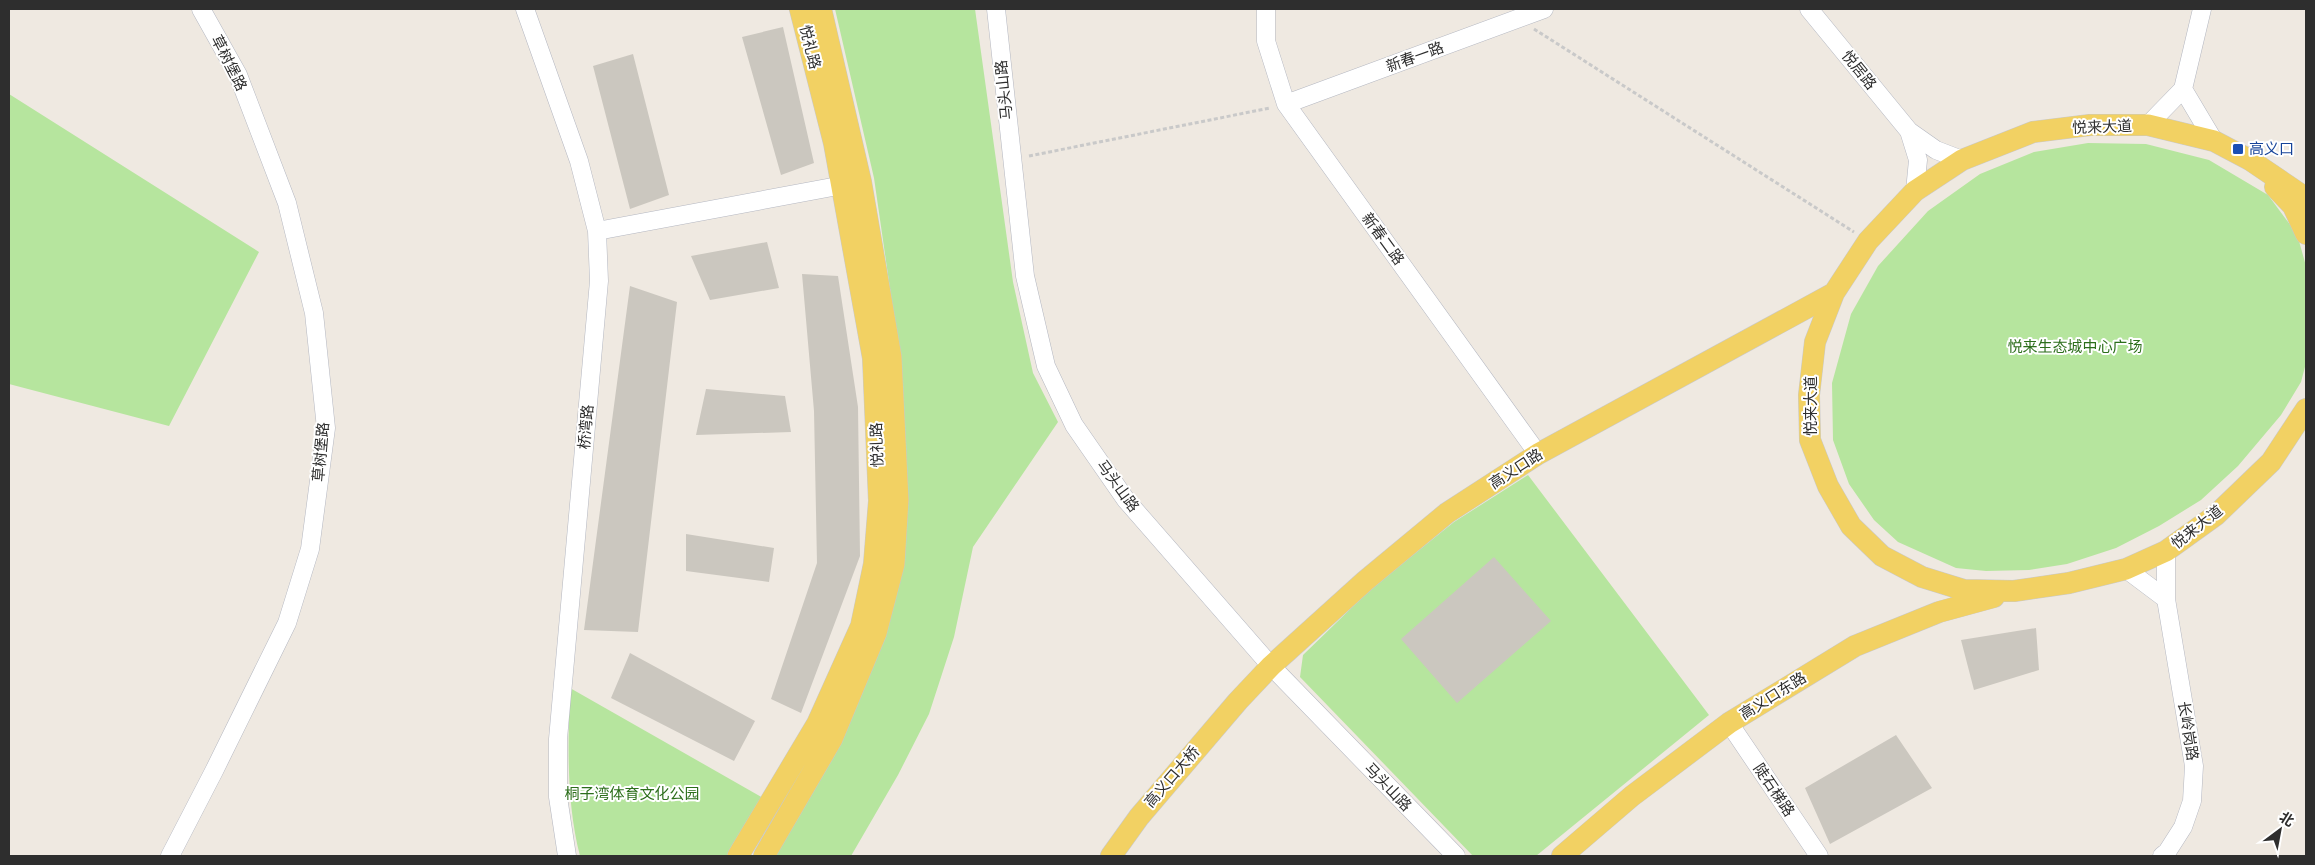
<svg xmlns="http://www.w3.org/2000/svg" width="2315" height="865" font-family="Manrope,'Noto Sans SC',sans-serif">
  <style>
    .green { fill: #b6e59e }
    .building { fill: #cbc7bf }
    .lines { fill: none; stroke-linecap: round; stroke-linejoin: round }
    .minor-casing { stroke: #b4b7c1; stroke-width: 19 }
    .major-casing { stroke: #c9c9c9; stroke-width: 22 }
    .path { stroke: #c9c9c9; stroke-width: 3; stroke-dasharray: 4 2.5; stroke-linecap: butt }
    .minor { stroke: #fff; stroke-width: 18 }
    .major { stroke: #f2d163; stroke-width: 21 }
    .transit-dot { fill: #1a4fb4; stroke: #fff; stroke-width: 2 }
    .labels { text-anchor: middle; stroke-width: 4; stroke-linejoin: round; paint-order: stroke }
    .street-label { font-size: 15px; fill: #2e2e2e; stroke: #fff }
    .transit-label { font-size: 15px; fill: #164399; stroke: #fff; text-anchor: start }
    .park-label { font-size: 15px; fill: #2c6e1b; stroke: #fff }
  </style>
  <rect width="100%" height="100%" fill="#efe9e1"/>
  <path class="green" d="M 835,9 L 975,9 L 1013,282 L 1033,373 L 1058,422 L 973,547 L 954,637 L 929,714 L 898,775 L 851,856 L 772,856 L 837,744 L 899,351 L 874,178 Z
    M 9,94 L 259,252 L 169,426 L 9,384 Z
    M 2088,143 L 2146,144 L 2209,160 L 2268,195 L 2297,234 L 2306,266 L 2306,363 L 2301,382 L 2281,415 L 2238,466 L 2201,500 L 2159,526 L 2116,548 L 2067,564 L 2029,570 L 1986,571 L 1956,568 L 1898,542 L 1874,520 L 1849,484 L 1833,440 L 1832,383 L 1851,314 L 1878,266 L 1928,211 L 1980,174 L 2034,152 Z
    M 1528,475 L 1709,715 L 1536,856 L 1473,856 L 1300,677 L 1303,655 L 1372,588 L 1454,522 Z
    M 570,688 L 765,799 L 730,856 L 580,856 C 566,801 568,744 570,688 Z"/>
  <path class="building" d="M 783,27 L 814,163 L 781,175 L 742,37 Z
    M 633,54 L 669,195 L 630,209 L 593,66 Z
    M 767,242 L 779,288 L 710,300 L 691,256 Z
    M 802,274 L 838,276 L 858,407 L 860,556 L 801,713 L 771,699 L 817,563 L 814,411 Z
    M 630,286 L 677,302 L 638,632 L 584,630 Z
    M 706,389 L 785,396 L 791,432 L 696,435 Z
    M 686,534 L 774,548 L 769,582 L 686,571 Z
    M 1494,557 L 1551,621 L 1457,703 L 1401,639 Z
    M 2036,628 L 2039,670 L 1974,690 L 1961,640 Z
    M 630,653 L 755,721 L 734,761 L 611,698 Z
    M 1896,735 L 1932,788 L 1830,844 L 1805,788 Z"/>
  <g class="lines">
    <g class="minor-casing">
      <path id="minor" d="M 525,9 L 579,161 L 597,231 L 599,281 L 558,739 L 558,797 L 567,856
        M 996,9 L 1025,276 L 1046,366 L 1074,425 L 1126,500 L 1271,666 L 1456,856
        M 1266,9 L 1266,41 L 1286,104 L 1538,454
        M 1809,9 L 1909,131
        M 2183,89 L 2202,9
        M 1286,104 L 1544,9
        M 2148,125 L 2183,89 L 2214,141
        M 1915,191 L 1918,160 L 1909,131 L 1936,150 L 1962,160
        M 597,231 L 854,183
        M 2126,569 L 2166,599 L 2166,551
        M 1729,723 L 1819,856
        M 170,856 L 214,771 L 287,623 L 310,549 L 326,428 L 314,313 L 287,203 L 238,75 L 201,9
        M 2162,856 L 2167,852 L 2183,827 L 2192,801 L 2194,766 L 2166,599"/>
    </g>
    <g class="major-casing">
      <path id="major" d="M 2275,187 L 2293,206 L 2306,234
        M 2306,198 L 2250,160 L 2214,141 L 2148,125 L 2090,125 L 2033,132 L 1962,160 L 1915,191 L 1868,241 L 1834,293 L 1815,342 L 1809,395 L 1810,440 L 1828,486 L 1851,526 L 1882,556 L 1922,577 L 1964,590 L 2014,591 L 2069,583 L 2126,569 L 2166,551 L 2216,515 L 2271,462 L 2306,409
        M 738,856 L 817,724 L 861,626 L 874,564 L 879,501 L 873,358 L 834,143 L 800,9
        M 764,856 L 832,739 L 876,633 L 894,564 L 898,500 L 891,357 L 861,182 L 821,9
        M 1111,856 L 1139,817 L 1238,701 L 1271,666 L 1365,581 L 1447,513 L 1538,454 L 1834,293
        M 1562,856 L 1632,796 L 1729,723 L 1855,646 L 1939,612 L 1994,597"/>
    </g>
    <path class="path" d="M 1534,29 L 1854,232
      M 1029,156 L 1270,108"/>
    <use href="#minor" class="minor"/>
    <use href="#major" class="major"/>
  </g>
  <rect class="transit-dot" x="2232" y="143" width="12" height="12" rx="2.5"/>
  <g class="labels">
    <g class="street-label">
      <text transform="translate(810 47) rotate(76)" y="5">悦礼路</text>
      <text transform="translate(1415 57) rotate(-20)" y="5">新春一路</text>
      <text transform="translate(229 63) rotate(63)" y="5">草树堡路</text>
      <text transform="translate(1859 70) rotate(51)" y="5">悦居路</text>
      <text transform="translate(1004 90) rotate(-96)" y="5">马头山路</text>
      <text transform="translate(2102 127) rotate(-2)" y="5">悦来大道</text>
      <text transform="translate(1383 239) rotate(54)" y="5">新春二路</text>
      <text transform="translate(1811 406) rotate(-90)" y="5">悦来大道</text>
      <text transform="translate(586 427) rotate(-85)" y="5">桥湾路</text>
      <text transform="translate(877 445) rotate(-92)" y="5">悦礼路</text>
      <text transform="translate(321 452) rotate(-85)" y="5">草树堡路</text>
      <text transform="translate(1516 469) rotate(-33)" y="5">高义口路</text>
      <text transform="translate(1118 486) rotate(54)" y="5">马头山路</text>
      <text transform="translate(2197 527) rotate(-38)" y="5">悦来大道</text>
      <text transform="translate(1773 696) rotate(-32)" y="5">高义口东路</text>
      <text transform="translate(2188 731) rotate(81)" y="5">长岭岗路</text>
      <text transform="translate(1172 777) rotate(-49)" y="5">高义口大桥</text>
      <text transform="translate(1388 787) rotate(46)" y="5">马头山路</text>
      <text transform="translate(1774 790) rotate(56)" y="5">陡石梯路</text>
    </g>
    <g class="transit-label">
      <text x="2249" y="154">高义口</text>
    </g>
    <g class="park-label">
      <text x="2075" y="352">悦来生态城中心广场</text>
      <text x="632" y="799">桐子湾体育文化公园</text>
    </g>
  </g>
  <rect width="2315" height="865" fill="none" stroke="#2e2e2e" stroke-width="20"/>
  <g transform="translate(2280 830) rotate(32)" stroke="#ffffff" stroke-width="4" paint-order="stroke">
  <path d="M0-4L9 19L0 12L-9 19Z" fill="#2e2e2e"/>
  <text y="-8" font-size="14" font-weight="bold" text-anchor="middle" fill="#2e2e2e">北</text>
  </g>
</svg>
